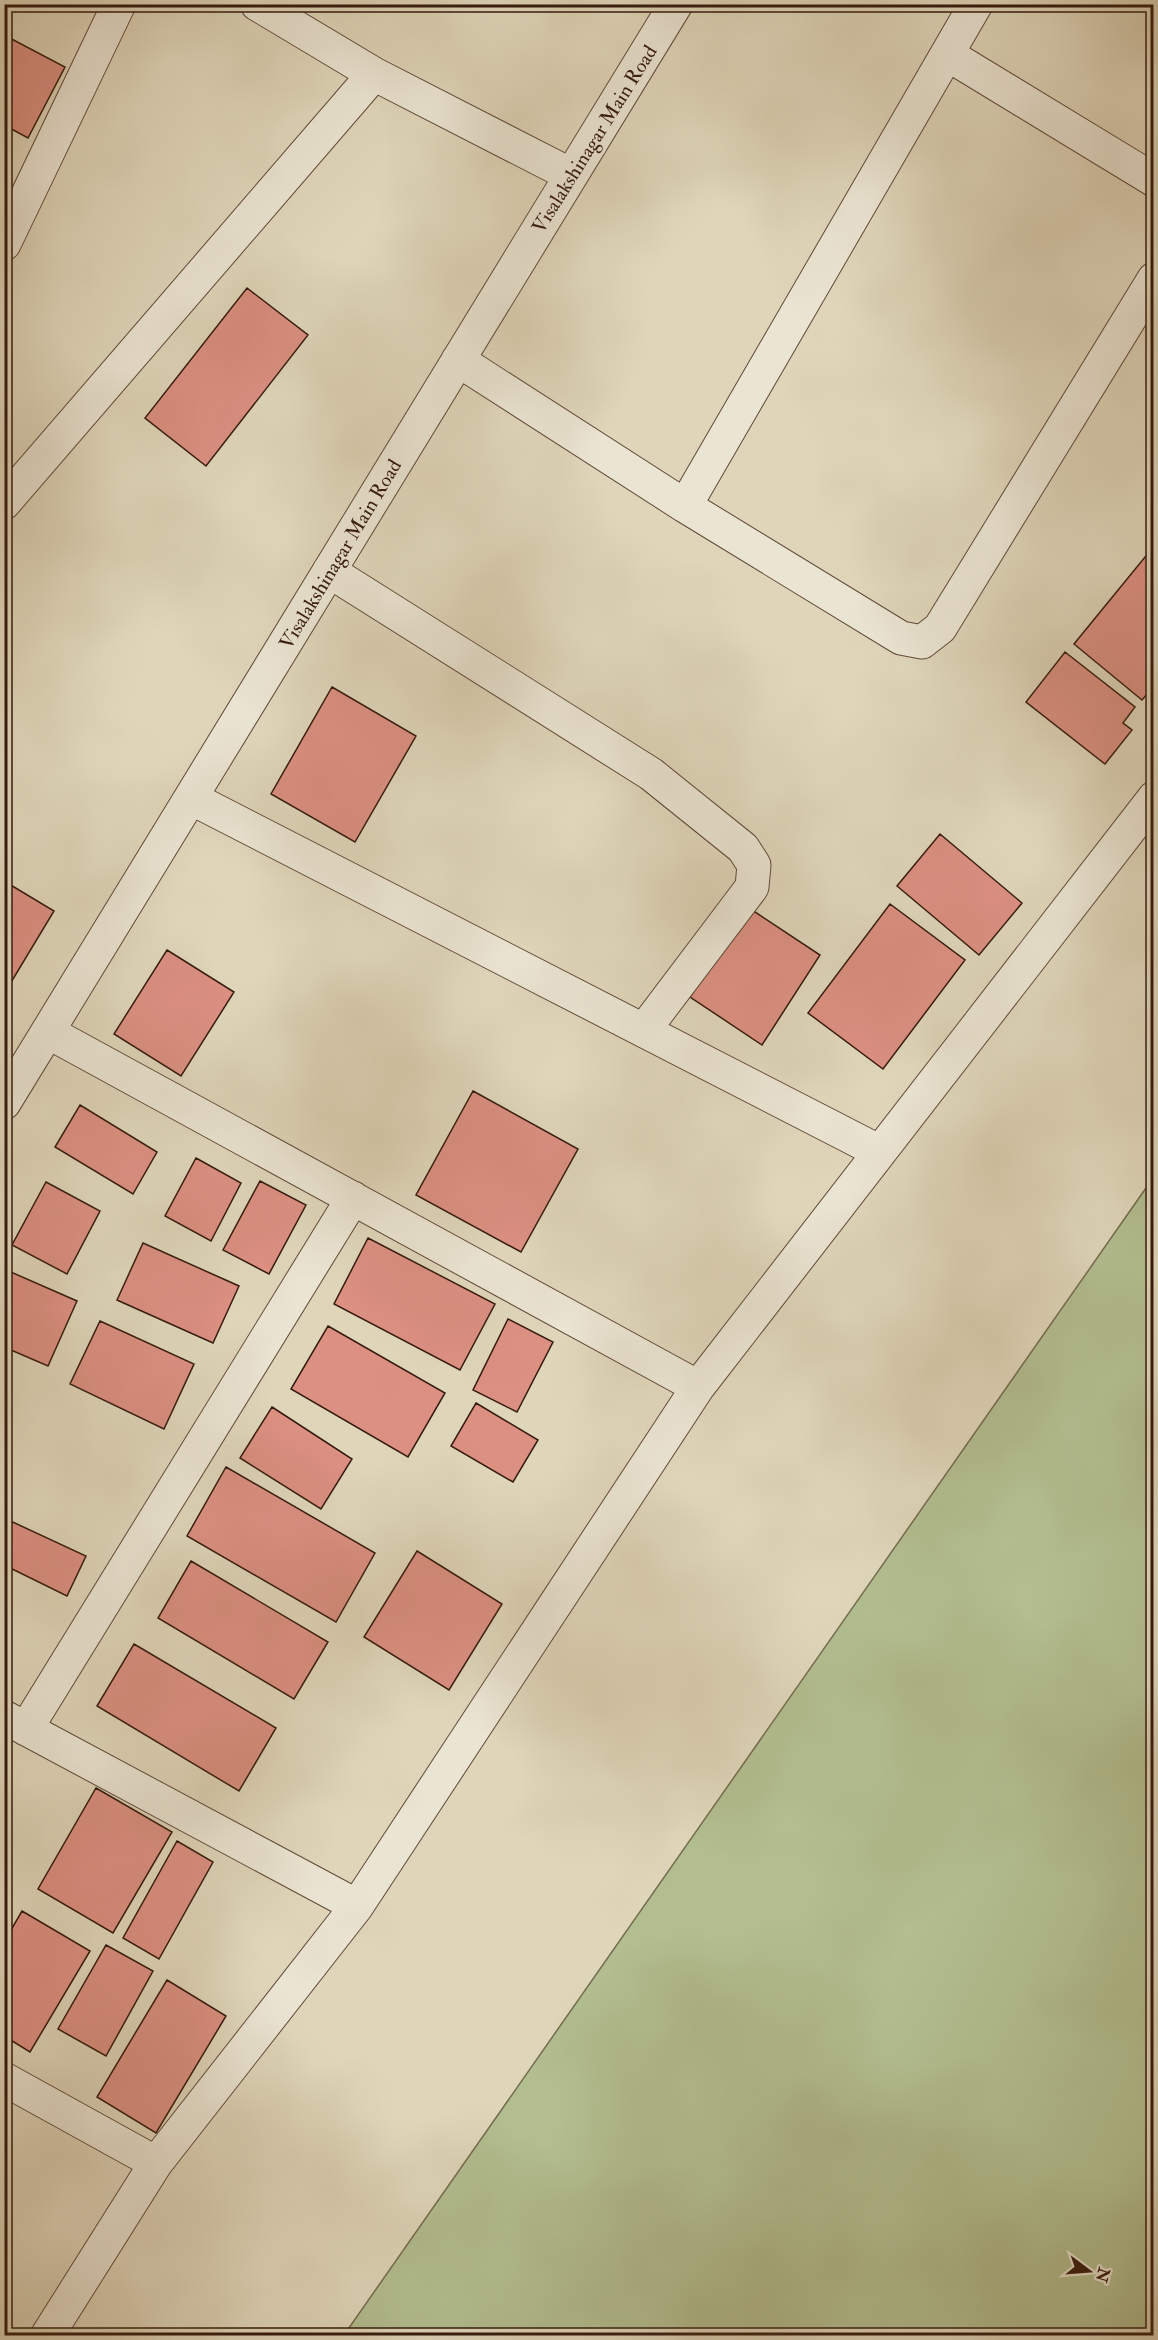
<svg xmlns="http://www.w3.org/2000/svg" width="1158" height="2340" font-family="'IM FELL Double Pica',serif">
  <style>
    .green { fill: #b2be90; stroke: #746c4f; stroke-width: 1.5 }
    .building { fill: #dc9082; stroke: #351a0e; stroke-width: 1.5 }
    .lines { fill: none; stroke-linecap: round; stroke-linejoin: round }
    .minor-casing { stroke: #604939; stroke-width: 35 }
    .minor { stroke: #eae4d2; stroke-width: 33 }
    .labels { text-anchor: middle; stroke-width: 6; stroke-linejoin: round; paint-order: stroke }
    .street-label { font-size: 20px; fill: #351a0e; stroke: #eae4d2 }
  </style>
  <rect width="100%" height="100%" fill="#dfd6ba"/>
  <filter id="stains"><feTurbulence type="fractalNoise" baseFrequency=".00333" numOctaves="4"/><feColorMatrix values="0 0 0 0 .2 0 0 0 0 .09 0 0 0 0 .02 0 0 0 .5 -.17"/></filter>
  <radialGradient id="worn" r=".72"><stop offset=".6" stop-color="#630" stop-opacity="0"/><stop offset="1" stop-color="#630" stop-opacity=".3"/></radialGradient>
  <path class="green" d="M 1153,1178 L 1153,2335 L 344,2335 Z"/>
  <path class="building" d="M 4,35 L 65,67 L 28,138 L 4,125 Z
    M 247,288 L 308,335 L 206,466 L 145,418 Z
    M 1154,546 L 1154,686 L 1142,700 L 1074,644 Z
    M 1065,652 L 1135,707 L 1123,723 L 1132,730 L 1105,764 L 1026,702 Z
    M 332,687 L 416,736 L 355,842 L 271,794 Z
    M 940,834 L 1022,903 L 979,955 L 897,886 Z
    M 4,881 L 54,911 L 4,994 Z
    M 890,904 L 965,960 L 883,1069 L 808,1013 Z
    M 749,908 L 820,955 L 762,1045 L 690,997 Z
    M 167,950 L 234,992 L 181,1076 L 114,1034 Z
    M 473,1091 L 578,1149 L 521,1252 L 416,1195 Z
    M 80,1105 L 157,1152 L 133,1194 L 55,1147 Z
    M 196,1158 L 241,1183 L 211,1241 L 165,1216 Z
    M 260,1181 L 306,1205 L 269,1274 L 223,1250 Z
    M 46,1182 L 100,1211 L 67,1274 L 12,1245 Z
    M 368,1238 L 495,1304 L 460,1370 L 334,1304 Z
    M 143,1243 L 239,1286 L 213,1343 L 117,1300 Z
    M 4,1269 L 77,1301 L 48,1366 L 4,1347 Z
    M 508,1319 L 553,1342 L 517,1412 L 473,1390 Z
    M 100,1321 L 194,1364 L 164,1429 L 70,1384 Z
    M 328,1326 L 445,1393 L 408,1457 L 291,1389 Z
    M 476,1403 L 538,1440 L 513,1482 L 451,1446 Z
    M 272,1407 L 352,1459 L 321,1509 L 240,1458 Z
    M 226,1467 L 375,1553 L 336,1622 L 187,1536 Z
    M 4,1518 L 86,1556 L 67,1596 L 4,1565 Z
    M 417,1551 L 502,1604 L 449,1690 L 364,1637 Z
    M 191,1561 L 328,1642 L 294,1699 L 158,1618 Z
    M 134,1644 L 276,1728 L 239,1791 L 97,1706 Z
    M 96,1788 L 172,1832 L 113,1933 L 38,1889 Z
    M 177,1841 L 213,1862 L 159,1959 L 123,1938 Z
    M 22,1911 L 90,1951 L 30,2052 L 4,2036 L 4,1942 Z
    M 106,1945 L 153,1971 L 106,2056 L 58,2029 Z
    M 167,1980 L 226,2016 L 156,2133 L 97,2097 Z"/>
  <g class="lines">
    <g class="minor-casing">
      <path id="minor" d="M 257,4 L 374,74 L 571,175
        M 947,54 L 1154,180
        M 4,244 L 119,4
        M 458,360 L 685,506 L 901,638 L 922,642 L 940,628 L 1154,279
        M 4,503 L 374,74
        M 685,506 L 976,4
        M 329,571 L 651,774 L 743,848 L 754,865 L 752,887 L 644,1030
        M 191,798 L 880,1152
        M 48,1032 L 698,1387
        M 4,1103 L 676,4
        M 4,1717 L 357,1906
        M 26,1729 L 353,1198
        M 4,2079 L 156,2163
        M 47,2336 L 156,2163 L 357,1906 L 698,1387 L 1154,798"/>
    </g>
    <use href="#minor" class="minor"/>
  </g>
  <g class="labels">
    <g class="street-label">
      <text transform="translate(594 139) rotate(-58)" y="7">Visalakshinagar Main Road</text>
      <text transform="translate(340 554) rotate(-59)" y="7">Visalakshinagar Main Road</text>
    </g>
  </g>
  <rect width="1158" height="2340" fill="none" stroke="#dfd6ba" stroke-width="24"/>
  <rect x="6" y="6" width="1146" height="2328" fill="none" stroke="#351a0e" stroke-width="3"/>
  <rect x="12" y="12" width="1134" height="2316" fill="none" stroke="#351a0e" stroke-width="1.5"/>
  <g transform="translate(1089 2271) rotate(106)" stroke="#eae4d2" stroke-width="4.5" paint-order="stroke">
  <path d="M0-4.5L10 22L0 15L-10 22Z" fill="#351a0e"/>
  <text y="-9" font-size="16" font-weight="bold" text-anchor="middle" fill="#351a0e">N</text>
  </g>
  <rect width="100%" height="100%" filter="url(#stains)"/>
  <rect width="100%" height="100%" fill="url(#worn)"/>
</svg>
